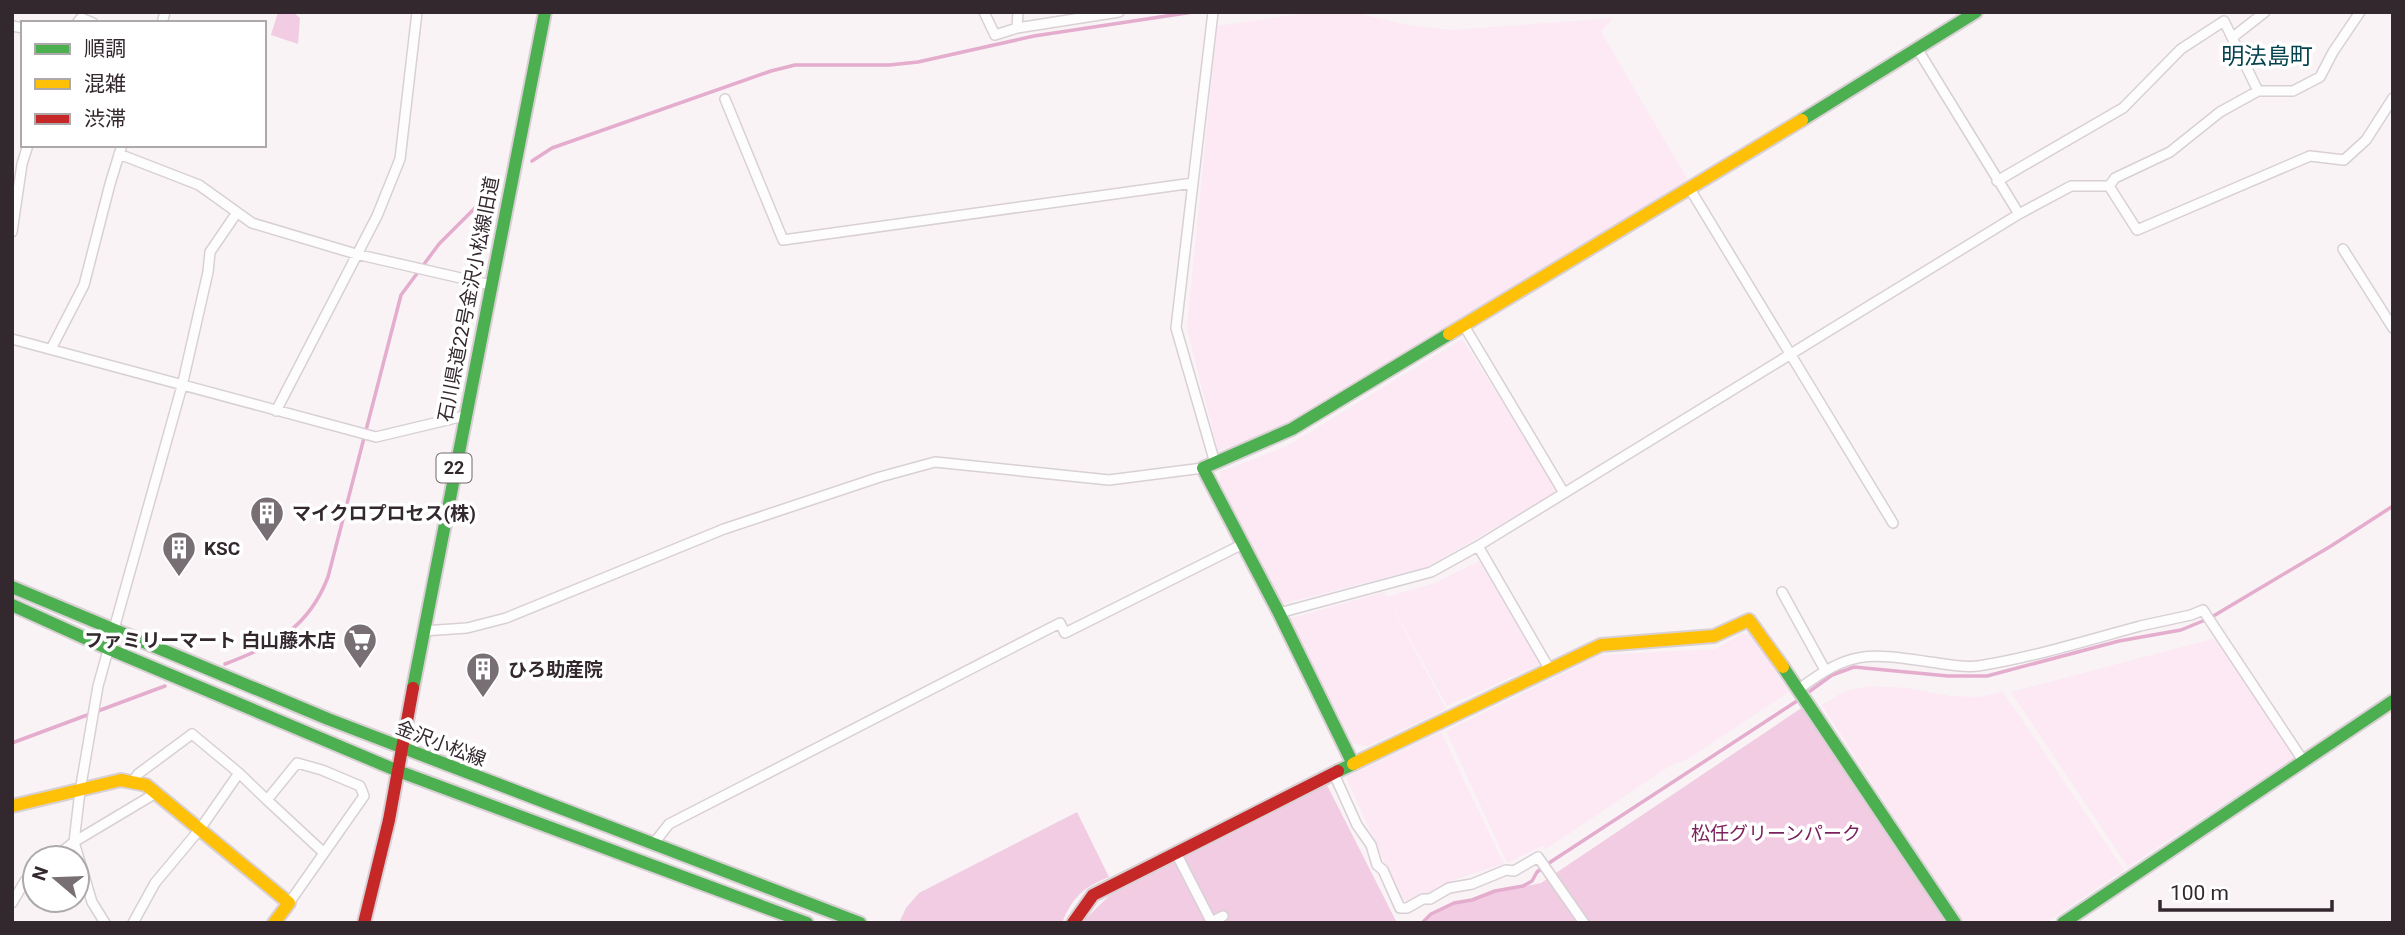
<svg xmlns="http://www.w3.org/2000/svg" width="2405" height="935" font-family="Roboto,'Noto Sans JP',sans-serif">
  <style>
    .built { fill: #fce9f3 }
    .green { fill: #f2cce2 }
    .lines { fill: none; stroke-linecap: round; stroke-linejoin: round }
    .stream { stroke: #e4accd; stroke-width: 3.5 }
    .street-casing { stroke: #d8d0d4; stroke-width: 12 }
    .fast-casing { stroke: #d8d0d4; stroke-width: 16 }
    .slow-casing { stroke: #d8d0d4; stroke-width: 16 }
    .jam-casing { stroke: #d8d0d4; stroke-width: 16 }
    .street { stroke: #fefdfe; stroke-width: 9 }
    .fast { stroke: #4caf50; stroke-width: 12 }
    .slow { stroke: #ffc107; stroke-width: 12 }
    .jam { stroke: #c62828; stroke-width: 12 }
    .labels { text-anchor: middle; stroke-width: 7; stroke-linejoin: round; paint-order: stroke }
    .shield { fill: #fff; stroke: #70686d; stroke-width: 2 }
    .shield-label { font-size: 18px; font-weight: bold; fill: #33282e }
    .street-label { font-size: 19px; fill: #33282e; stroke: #fff }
    .poi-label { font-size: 19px; font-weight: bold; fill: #33282e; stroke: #fff; text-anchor: start }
    .park-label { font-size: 19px; fill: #7b225d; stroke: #fff }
    .quarter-label { font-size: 23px; fill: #05434f; stroke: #fff }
  </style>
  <rect width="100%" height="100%" fill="#f9f3f6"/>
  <path class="built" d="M 1312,12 L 1352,12 L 1409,25 L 1452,30 L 1613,18 L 1601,32 L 1688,180 L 1275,431 L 1218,451 L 1187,328 L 1217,26 Z
    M 1462,339 L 1557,487 L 1555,493 L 1427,567 L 1282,604 L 1220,483 L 1220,472 L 1287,446 Z
    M 1479,561 L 1543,663 L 1447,706 L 1387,597 L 1435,583 Z
    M 1384,592 L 1446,709 L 1368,746 L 1353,744 L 1289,619 Z
    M 1742,634 L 1752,634 L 1789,692 L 1688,759 L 1671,765 L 1546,849 L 1542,846 L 1507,863 L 1446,731 L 1601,655 L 1715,649 Z
    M 2216,638 L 2295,757 L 2128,867 L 2011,692 Z
    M 1870,686 L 1907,688 L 1950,696 L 1979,697 L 2003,692 L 2124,870 L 2045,923 L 1962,923 L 1822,705 L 1845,691 Z
    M 1441,732 L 1504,864 L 1456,879 L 1410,902 L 1400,898 L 1346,777 Z"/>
  <path class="green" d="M 278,12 L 293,12 L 300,18 L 298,44 L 271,35 Z
    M 1803,707 L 1949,923 L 1419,923 L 1449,905 L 1488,894 L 1541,883 Z
    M 1327,785 L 1397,923 L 1081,923 L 1109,896 Z
    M 1077,812 L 1109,877 C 1083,888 1073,896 1062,923 L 899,923 L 906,908 L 919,893 Z"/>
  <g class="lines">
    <path class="stream" d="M 532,161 L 552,148 L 771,71 L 795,65 L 889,65 L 918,62 L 1034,36 L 1193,12
      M 225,664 C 274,645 308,629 328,577 L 401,295 L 439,244 L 476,207 L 492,196
      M 1806,694 L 1832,675 L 1854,667 L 1948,676 L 1987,676 L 2119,641 L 2181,630 L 2210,618 L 2331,546 L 2393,506
      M 12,743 L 165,686
      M 1422,923 L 1431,914 L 1454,903 L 1472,900 L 1495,891 L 1523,886 L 1532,881 L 1537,872 L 1552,861 L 1800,699"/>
    <g class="street-casing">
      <path id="street" d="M 984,12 L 995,35 L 1017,28
        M 1018,12 L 1017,28 L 1119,12
        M 1213,12 L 1176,328 L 1215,463
        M 77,23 L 81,18 L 93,23
        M 162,23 L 165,12
        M 12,26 L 23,28
        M 2233,37 L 2265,12
        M 1918,50 L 2019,214
        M 725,99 L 783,240 L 1193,183
        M 119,154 L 199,185 L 252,223 L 356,254 L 491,285
        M 1997,181 L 2123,108 L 2181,49 L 2224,21 L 2258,91
        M 2109,186 L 2137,230 L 2310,156 L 2344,160 L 2366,140 L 2393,98
        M 2109,186 L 2115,178 L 2170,152 L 2220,112 L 2258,91 L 2293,91 L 2320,77 L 2333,52 L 2360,12
        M 1690,189 L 1893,523
        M 12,232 L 22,164 L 28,145
        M 2343,249 L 2393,328
        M 1463,324 L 1564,493
        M 12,339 L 376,437 L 464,416
        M 51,349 L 84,285 L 110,184 L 122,145
        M 276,411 L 377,216 L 400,159 L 417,12
        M 1478,546 L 1550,670
        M 1782,592 L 1825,670
        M 1279,613 L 1431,572 L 1478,546 L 2019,214 L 2071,186 L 2109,186
        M 423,631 L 467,628 L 506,618 L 724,529 L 880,477 L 935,462 L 1109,480 L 1203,468
        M 1799,689 C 1851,650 1867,653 1930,662 C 1945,664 1963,668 1978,666 C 2030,658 2089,640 2140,626 L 2191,615 L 2203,610 L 2304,762
        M 1334,774 L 1357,825 L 1371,845 L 1377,865 L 1383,870 L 1400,908 L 1407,908 L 1423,899 L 1430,899 L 1449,888 L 1472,884 L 1506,870 L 1514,871 L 1538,857 L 1584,923
        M 133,781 L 138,774 L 192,734 L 239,773 L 267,800
        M 654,843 L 669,824 L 1060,623 L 1065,633 L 1241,545
        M 1176,853 L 1212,923
        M 54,858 L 74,842 L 156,793
        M 12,903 L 25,881 L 35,873
        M 289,903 L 364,796 L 360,786 L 322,770 L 297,763 L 267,800 L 323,852
        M 105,923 L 92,902 L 74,842 L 80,791 L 98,686 L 182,386 L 208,272 L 210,252 L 236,214
        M 133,923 L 155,883 L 200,829 L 239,773
        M 1209,923 L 1223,916"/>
    </g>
    <g class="fast-casing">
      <path id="fast" d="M 1802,120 L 1976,12
        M 12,587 L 328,719 L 860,923
        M 12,605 L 109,649 L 398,771 L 807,923
        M 1783,667 L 1955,923
        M 413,688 L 545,12
        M 1338,771 L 1353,764 L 1279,613 L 1203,468 L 1292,429 L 1449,334
        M 2063,923 L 2393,701"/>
    </g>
    <g class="slow-casing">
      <path id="slow" d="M 1449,334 L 1802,120
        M 1353,764 L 1601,645 L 1714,636 L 1749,620 L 1783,667
        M 12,806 L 121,780 L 146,785 L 289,903 L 274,923"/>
    </g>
    <g class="jam-casing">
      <path id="jam" d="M 364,923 L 389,820 L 413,688
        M 1073,923 L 1093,895 L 1338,771"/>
    </g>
    <use href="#street" class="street"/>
    <use href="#fast" class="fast"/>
    <use href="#slow" class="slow"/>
    <use href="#jam" class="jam"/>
  </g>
  <defs>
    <g id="building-pin" transform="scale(1.75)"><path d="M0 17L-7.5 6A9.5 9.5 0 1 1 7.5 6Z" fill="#786f74" stroke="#fff"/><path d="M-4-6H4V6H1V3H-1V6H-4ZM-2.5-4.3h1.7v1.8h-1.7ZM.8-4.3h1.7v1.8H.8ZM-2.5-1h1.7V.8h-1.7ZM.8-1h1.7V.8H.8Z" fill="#fff"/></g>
    <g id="supermarket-pin" transform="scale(1.75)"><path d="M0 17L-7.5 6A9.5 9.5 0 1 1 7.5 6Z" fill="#786f74" stroke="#fff"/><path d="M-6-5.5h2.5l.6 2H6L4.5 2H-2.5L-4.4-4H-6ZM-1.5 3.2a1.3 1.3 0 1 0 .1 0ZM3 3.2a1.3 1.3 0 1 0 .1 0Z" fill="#fff"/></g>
  </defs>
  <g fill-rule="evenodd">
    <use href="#building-pin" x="267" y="513"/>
    <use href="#building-pin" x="179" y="548"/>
    <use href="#supermarket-pin" x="360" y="640"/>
    <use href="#building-pin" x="483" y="669"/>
  </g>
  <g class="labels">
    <rect class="shield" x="436.5" y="453.5" width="35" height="29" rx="5"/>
    <g class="shield-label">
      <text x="454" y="474">22</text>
    </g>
    <g class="street-label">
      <text transform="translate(468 299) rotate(-79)" y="7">石川県道22号金沢小松線旧道</text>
      <text transform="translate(441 743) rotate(21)" y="7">金沢小松線</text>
    </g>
    <g class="poi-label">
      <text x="292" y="520">マイクロプロセス(株)</text>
      <text x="204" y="555">KSC</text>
      <text x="336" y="647" text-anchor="end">ファミリーマート 白山藤木店</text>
      <text x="508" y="676">ひろ助産院</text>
    </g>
    <g class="park-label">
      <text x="1776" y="840">松任グリーンパーク</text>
    </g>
    <g class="quarter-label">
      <text x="2267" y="64">明法島町</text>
    </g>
  </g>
  <rect width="2405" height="935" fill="none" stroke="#33282e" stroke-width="28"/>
  <rect x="21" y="21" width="245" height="126" fill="#ffffff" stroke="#ada9ab" stroke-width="2"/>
  <rect x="35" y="44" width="35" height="10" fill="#4caf50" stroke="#ada9ab" stroke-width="2"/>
  <text x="84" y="56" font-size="21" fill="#33282e">順調</text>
  <rect x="35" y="79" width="35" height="10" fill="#ffc107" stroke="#ada9ab" stroke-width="2"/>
  <text x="84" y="91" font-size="21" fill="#33282e">混雑</text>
  <rect x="35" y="114" width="35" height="10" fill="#c62828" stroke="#ada9ab" stroke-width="2"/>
  <text x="84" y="126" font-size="21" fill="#33282e">渋滞</text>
  <g transform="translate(56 879) rotate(289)"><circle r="33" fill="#ffffff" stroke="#ada9ab" stroke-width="2"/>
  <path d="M0-5L12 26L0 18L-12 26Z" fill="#786f74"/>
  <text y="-10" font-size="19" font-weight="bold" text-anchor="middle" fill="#33282e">N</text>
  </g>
  <path d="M2160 900v10h172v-10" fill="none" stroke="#33282e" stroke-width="3.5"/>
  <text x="2170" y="900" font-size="21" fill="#33282e" stroke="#ffffff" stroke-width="5" paint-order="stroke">100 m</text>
</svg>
